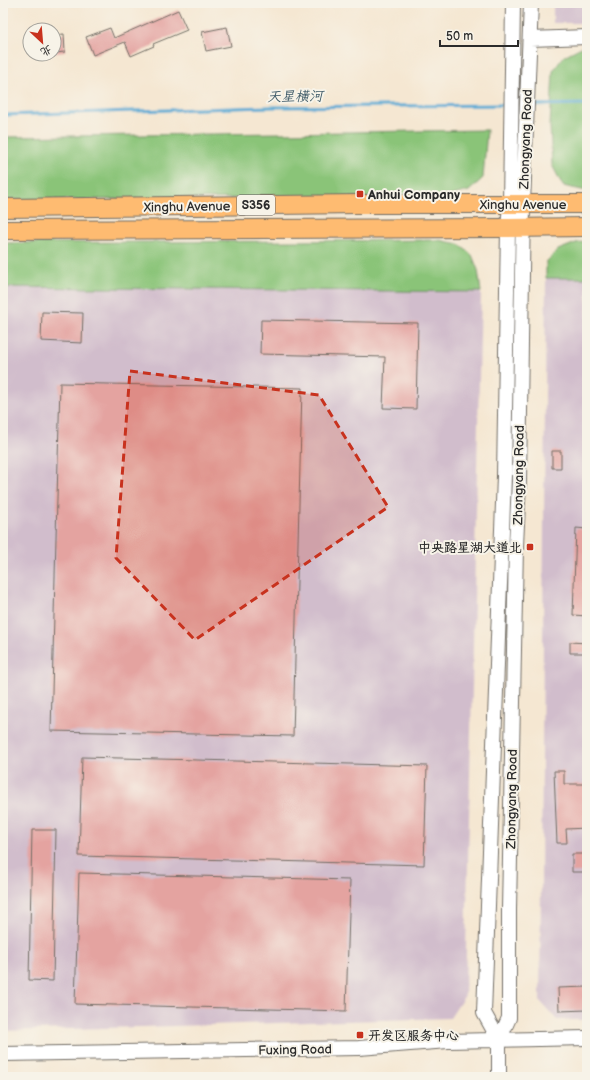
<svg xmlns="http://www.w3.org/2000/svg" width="590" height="1080" font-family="'Balsamiq Sans','LXGW WenKai TC',sans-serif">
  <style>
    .industrial { fill: #d1bdcc }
    .green { fill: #8ac478; stroke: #5a7852 }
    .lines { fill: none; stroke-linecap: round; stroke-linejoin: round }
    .stream { stroke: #5babd5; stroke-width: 3 }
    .building { fill: #e4a3a0 }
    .minor-casing { stroke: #726d65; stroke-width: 16 }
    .major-casing { stroke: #726d65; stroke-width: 20 }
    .minor { stroke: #fff; stroke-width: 14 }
    .major { stroke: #febb71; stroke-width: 18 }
    .marked { fill: #c8321e; fill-opacity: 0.2; stroke: #c8321e; stroke-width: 3; stroke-dasharray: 8 5; stroke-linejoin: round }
    .poi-dot { fill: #c8321e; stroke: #f7f3e8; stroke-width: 1.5 }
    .labels { text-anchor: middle; stroke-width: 4; stroke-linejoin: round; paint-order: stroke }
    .shield { fill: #f7f3e8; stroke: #686764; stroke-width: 1 }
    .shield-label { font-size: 12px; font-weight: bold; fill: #2b2b2b }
    .street-label { font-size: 13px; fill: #2b2b2b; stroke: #f7f3e8 }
    .poi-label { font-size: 13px; font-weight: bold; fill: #2b2b2b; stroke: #f7f3e8; text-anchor: start }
    .water-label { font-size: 14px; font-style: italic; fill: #3c5866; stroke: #f7f3e8 }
  </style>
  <rect width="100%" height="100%" fill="#f7f3e8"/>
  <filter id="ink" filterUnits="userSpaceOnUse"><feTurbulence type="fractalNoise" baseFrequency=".025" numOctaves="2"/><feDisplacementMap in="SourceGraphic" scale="8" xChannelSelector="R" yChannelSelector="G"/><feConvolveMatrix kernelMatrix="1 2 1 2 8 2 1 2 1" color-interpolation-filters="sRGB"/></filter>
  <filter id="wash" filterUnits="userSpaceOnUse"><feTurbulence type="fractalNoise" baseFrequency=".012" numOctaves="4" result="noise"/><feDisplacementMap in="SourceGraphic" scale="16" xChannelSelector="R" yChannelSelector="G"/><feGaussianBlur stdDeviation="0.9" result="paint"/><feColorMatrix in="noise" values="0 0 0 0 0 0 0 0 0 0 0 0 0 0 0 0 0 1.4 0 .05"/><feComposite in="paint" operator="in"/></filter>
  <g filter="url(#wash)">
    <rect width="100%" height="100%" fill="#f5e7d2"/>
    <path class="industrial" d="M 553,3 L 587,3 L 587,23 L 553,23 Z
      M 546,278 L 587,278 L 587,1020 L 557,1020 L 540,1001 Z
      M 3,287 L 481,292 L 465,995 L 450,1018 L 3,1031 Z"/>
    <path class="green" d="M 585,45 L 587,45 L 587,191 L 563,186 L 552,165 L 550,126 L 553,71 L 564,56 Z
      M 487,130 L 483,178 L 469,191 L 445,197 L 3,200 L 3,137 Z
      M 439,240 L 459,244 L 472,255 L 478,270 L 481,292 L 3,287 L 3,243 Z
      M 587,241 L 587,278 L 546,278 L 546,262 L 558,250 L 576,243 Z"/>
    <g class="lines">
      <path class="stream" d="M 531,105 L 587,104
        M 3,115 L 270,107 L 507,105"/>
    </g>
    <g id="blocks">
      <path class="building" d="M 178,10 L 187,30 L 153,44 L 154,46 L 131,56 L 125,42 L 93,55 L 86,37 L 110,28 L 114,38 Z
        M 227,27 L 231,46 L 206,51 L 202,32 Z
        M 64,34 L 65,52 L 54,53 L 54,35 Z
        M 42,312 L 83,313 L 82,343 L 41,341 Z
        M 261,320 L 418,323 L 416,409 L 383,408 L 385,357 L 260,354 Z
        M 60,383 L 302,388 L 293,736 L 51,731 Z
        M 552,451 L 561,451 L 561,468 L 552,468 Z
        M 576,528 L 587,529 L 587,616 L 573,615 Z
        M 570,642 L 587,643 L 587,653 L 570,653 Z
        M 82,757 L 427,766 L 424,865 L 79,856 Z
        M 554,771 L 564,771 L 564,784 L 587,784 L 587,828 L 566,829 L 567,843 L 557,843 Z
        M 32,830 L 56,830 L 53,981 L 29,980 Z
        M 572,854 L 587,854 L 587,872 L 572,872 Z
        M 79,873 L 350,880 L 346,1011 L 75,1004 Z
        M 587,987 L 587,1010 L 559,1011 L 558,988 Z"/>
    </g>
  </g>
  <g filter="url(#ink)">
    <use href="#blocks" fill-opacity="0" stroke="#726d65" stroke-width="1"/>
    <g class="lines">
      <g class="minor-casing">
        <path id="minor" d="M 530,39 L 587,37
          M 499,1040 L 509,1018 L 509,910 L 516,546 L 519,481 L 523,204 L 531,3
          M 3,1054 L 359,1048 L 448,1041 L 587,1038
          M 499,1077 L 499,1040 L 484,1013 L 504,476 L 508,228 L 510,204 L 513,3"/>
      </g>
      <g class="major-casing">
        <path id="major" d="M 3,208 L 362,204 L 587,204
          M 3,230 L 508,228 L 587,227"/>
      </g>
      <use href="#minor" class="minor"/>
      <use href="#major" class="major"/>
    </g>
  </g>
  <path class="marked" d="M 130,371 L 319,395 L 388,507 L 195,640 L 116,558 Z"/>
  <g class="poi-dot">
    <rect x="356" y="190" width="8" height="8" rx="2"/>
    <rect x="526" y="543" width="8" height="8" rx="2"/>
    <rect x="356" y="1031" width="8" height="8" rx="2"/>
  </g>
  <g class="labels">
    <rect class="shield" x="237" y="195" width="38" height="20" rx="3"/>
    <g class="shield-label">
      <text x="256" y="209">S356</text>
    </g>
    <g class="street-label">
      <text transform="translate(525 139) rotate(-88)" y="5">Zhongyang Road</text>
      <text x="523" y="209">Xinghu Avenue</text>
      <text transform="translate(187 206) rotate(-1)" y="5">Xinghu Avenue</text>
      <text transform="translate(518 475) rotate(-89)" y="5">Zhongyang Road</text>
      <text transform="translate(511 799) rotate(-89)" y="5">Zhongyang Road</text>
      <text transform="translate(295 1049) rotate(-1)" y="5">Fuxing Road</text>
    </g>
    <g class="poi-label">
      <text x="368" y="199">Anhui Company</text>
      <text x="522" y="552" text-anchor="end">中央路星湖大道北</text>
      <text x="368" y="1040">开发区服务中心</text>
    </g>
    <g class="water-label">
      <text transform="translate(295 96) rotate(-1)" y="5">天星横河</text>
    </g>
  </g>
  <rect width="590" height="1080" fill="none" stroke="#f7f3e8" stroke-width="16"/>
  <g transform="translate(42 42) rotate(154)"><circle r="19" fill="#f7f3e8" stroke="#a5a39c"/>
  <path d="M0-3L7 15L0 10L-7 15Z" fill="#c8321e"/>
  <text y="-6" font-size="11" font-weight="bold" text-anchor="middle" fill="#2b2b2b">北</text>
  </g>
  <path d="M440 40v6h78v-6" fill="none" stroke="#2b2b2b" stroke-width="2"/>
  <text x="446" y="40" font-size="12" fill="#2b2b2b" stroke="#f7f3e8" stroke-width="3" paint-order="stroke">50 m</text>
</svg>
